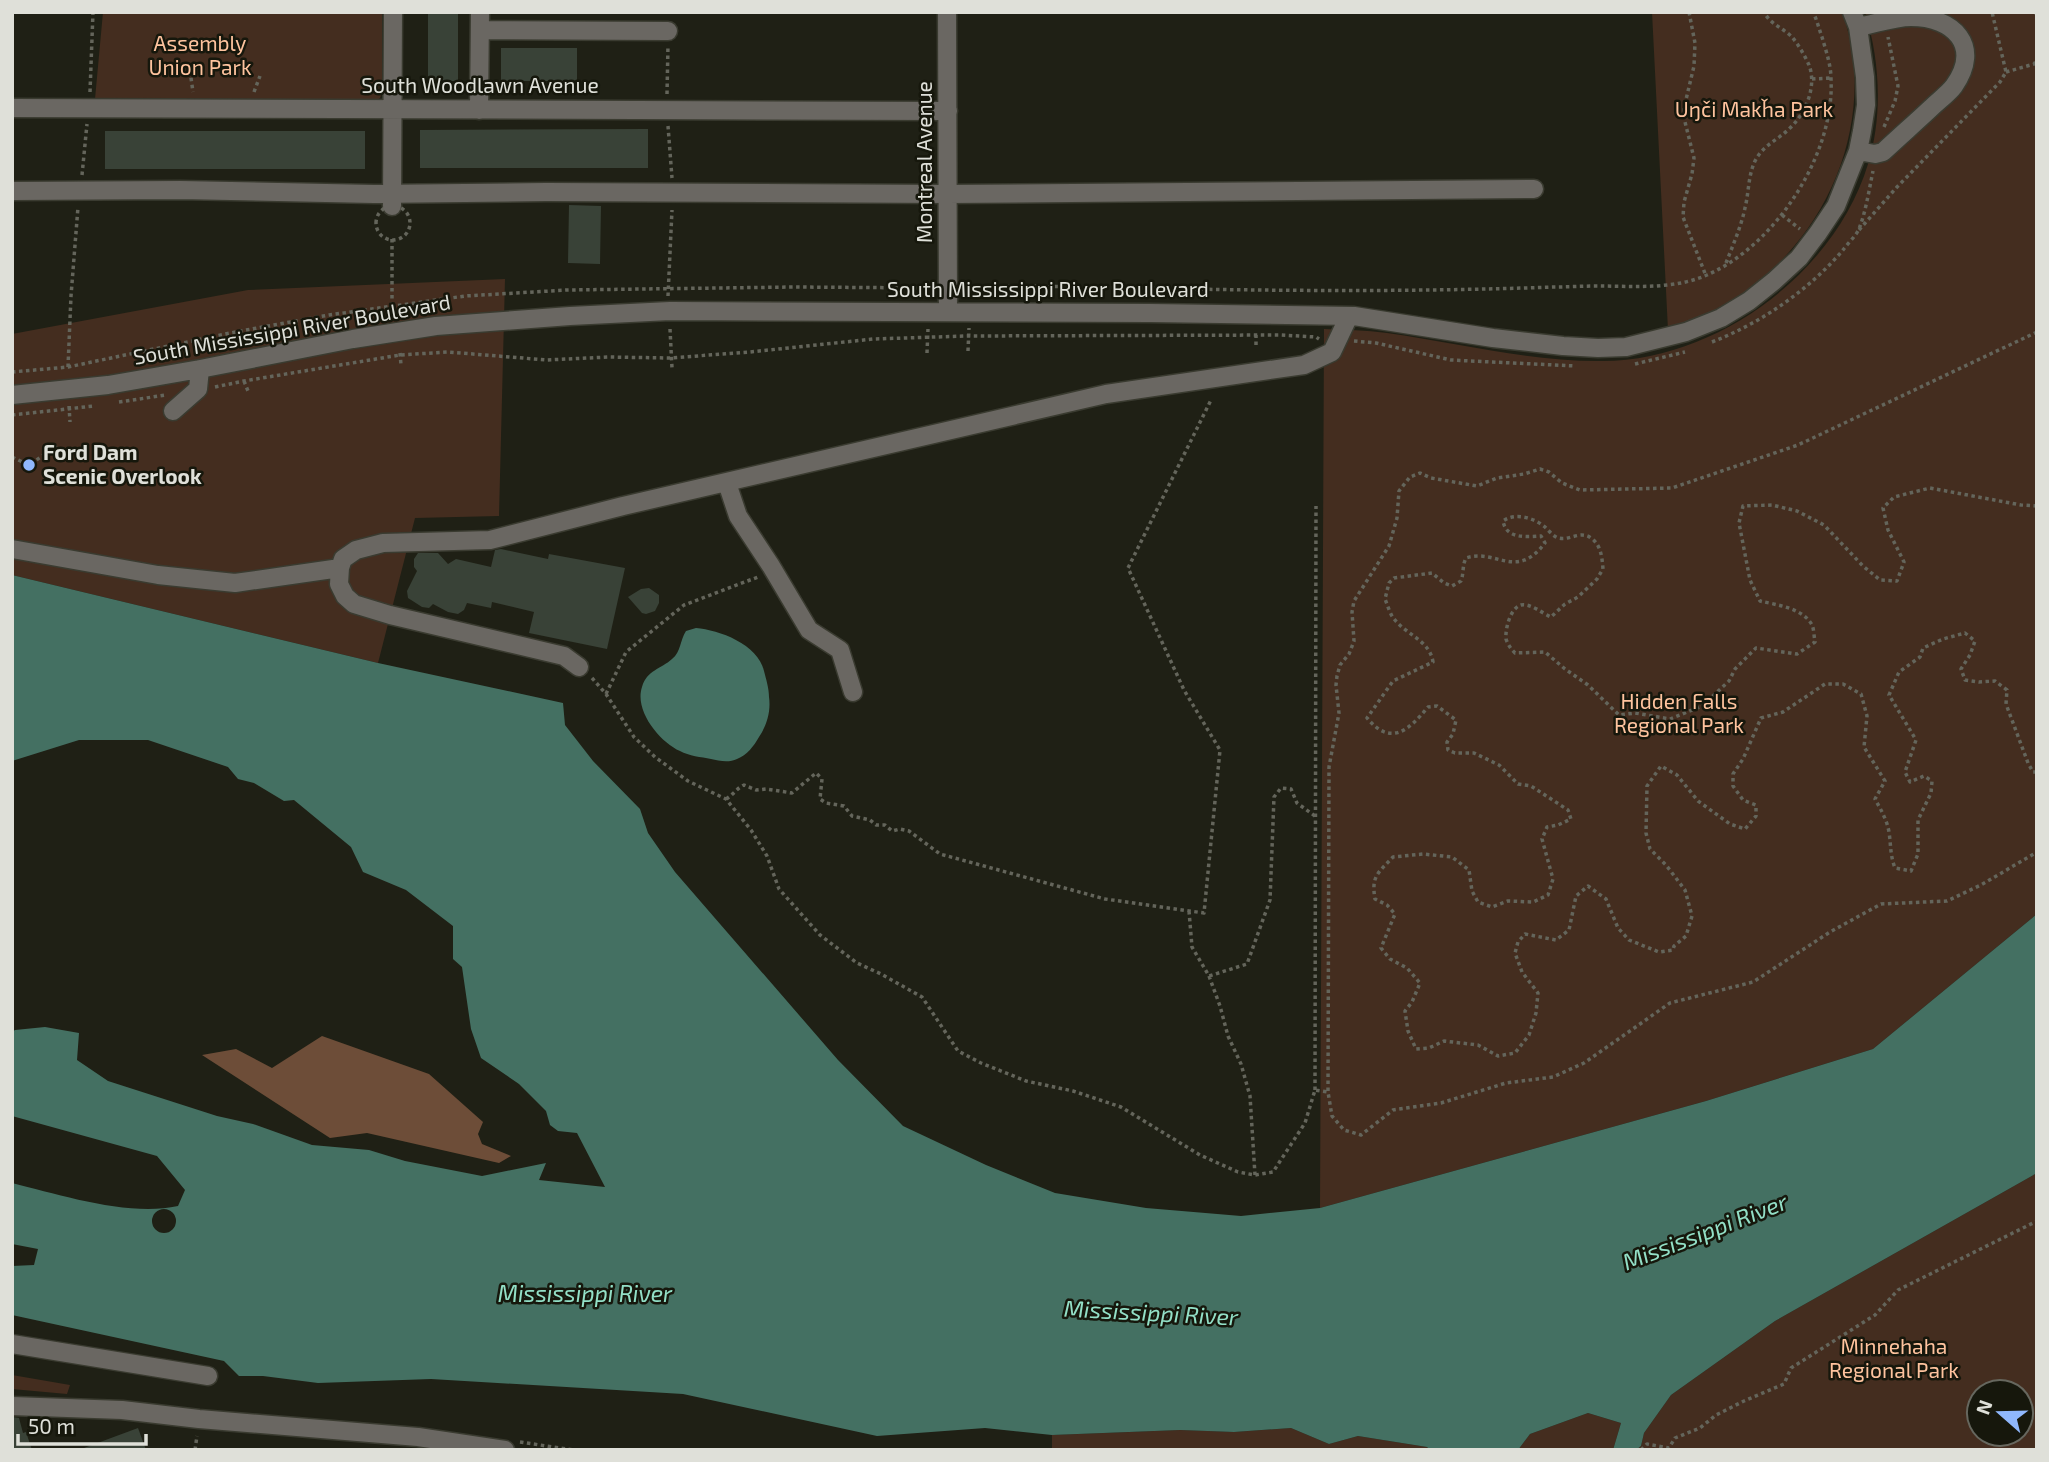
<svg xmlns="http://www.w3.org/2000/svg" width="2049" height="1462" font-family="'Exo 2',sans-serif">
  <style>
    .green { fill: #442d1f; fill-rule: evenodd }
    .forest { fill: #6d4d38 }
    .water { fill: #447062 }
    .pier { fill: #1f2015 }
    .building { fill: #394237 }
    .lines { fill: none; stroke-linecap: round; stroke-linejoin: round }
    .minor-casing { stroke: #3a3b30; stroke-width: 21 }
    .path { stroke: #64655b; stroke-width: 3.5; stroke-dasharray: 3.5 3.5; stroke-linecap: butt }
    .minor { stroke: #6a6762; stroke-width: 18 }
    .poi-dot { fill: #90b8fd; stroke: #16170c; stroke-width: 2.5 }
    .labels { text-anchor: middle; stroke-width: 5; stroke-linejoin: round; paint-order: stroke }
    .park-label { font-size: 21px; fill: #fec39e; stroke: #16170c }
    .street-label { font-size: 21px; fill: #dfe0d9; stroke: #16170c }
    .poi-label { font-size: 21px; font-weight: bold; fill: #dfe0d9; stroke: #16170c; text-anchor: start }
    .water-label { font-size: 23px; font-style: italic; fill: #93e0c7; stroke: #16170c }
  </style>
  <rect width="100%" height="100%" fill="#1f2015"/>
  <path class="green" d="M 103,12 L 382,12 L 382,93 L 380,98 L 375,102 L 95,99 Z
    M 1652,12 L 1843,12 C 1846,26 1851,40 1853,54 C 1865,158 1811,254 1723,307 C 1707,317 1686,322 1668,330 Z
    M 1865,12 L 2037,12 L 2037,914 L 1873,1049 L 1706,1101 L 1320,1208 L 1324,329 C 1345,330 1366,330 1387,333 C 1459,343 1531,362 1603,361 C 1717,360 1835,273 1868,164 C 1883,115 1880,61 1865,12 Z
    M 505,279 L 499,516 L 415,518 L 378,663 L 12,575 L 12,334 L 248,290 Z
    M 2037,1173 L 2037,1450 L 1636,1450 L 1641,1446 L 1644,1433 L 1671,1395 L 1775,1321 ZM 1979,1392 L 2021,1392 L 2021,1434 L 1979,1434 Z
    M 12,1375 L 70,1385 L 67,1394 L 12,1389 Z
    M 1588,1413 L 1621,1423 L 1613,1450 L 1518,1450 L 1530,1434 Z
    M 1291,1428 L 1329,1444 L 1358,1436 L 1427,1447 L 1430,1450 L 1052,1450 L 1052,1435 L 1180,1430 L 1234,1432 Z"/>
  <path class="forest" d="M 322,1036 L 429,1074 L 483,1122 L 478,1134 L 482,1144 L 511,1156 L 499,1163 L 367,1133 L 330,1138 L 202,1055 L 236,1049 L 272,1068 Z"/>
  <path class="water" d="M 12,575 L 378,663 L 563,703 L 565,725 L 593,761 L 640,809 L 648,833 L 675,872 L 838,1060 L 903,1126 L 986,1165 L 1055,1193 L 1146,1208 L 1241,1216 L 1320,1208 L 1706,1101 L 1873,1049 L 2037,914 L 2037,1173 L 1775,1321 L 1671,1395 L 1644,1433 L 1641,1446 L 1636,1450 L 1613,1450 L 1621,1423 L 1588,1413 L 1530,1434 L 1518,1450 L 1430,1450 L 1427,1447 L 1358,1436 L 1329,1444 L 1291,1428 L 1234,1432 L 1180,1430 L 1052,1435 L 985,1428 L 877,1436 L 683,1394 L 431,1379 L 318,1383 L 263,1376 L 239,1376 L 224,1361 L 12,1315 L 12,1183 C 61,1195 129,1217 178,1206 L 185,1190 L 157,1156 L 12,1116 L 12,1032 L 15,1030 L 45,1027 L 79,1033 L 77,1060 L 108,1081 L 217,1116 L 253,1124 L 312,1145 L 369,1150 L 405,1161 L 482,1176 L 546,1163 L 539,1180 L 605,1187 L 577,1133 L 558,1131 L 550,1125 L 546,1111 L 519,1084 L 481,1058 L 471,1029 L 462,967 L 453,959 L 453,926 L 406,890 L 363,872 L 351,847 L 294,800 L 284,801 L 254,783 L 238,779 L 228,767 L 148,740 L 79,740 L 12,761 Z
    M 696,628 C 719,630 758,644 764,671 C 766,679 769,688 769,697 C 771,711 767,725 759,737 C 754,746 747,755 737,759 C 729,763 719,761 711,759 C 701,757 689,756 680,751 C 660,742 634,711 642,687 C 647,670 661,669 672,659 C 681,652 680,640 686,631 Z"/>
  <path class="pier" d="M152 1221a12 12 0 1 1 24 0a12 12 0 1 1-24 0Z
    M 12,1244 L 38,1249 L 34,1265 L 12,1266 Z"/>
  <path class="building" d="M 428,12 L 458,12 L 458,81 L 428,81 Z
    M 501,48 L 577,48 L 577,81 L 501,81 Z
    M 648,129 L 648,168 L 420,168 L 420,130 Z
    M 105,131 L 365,131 L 365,169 L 105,169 Z
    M 569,205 L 601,206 L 600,264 L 568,263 Z
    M 501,549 L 548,559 L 549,554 L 625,568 L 607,649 L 529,633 L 534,612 L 492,602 L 491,608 L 467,603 L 464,610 L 458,614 L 448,612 L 433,604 L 429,608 L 422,607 L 408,598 L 407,591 L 417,571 L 414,567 L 414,559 L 418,553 L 438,553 L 448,564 L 456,559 L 491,567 L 495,550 Z
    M 649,588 L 659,595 L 659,603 L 655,611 L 646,614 L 642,613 L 628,597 L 641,589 Z
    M 12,1417 L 19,1418 L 23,1433 L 26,1432 L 32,1450 L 12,1450 Z
    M 138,1428 L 146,1450 L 84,1450 L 84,1448 Z"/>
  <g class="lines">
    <g class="minor-casing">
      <path id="minor" d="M 947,12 L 948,312
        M 480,30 L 668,31
        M 12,108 L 948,111
        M 479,110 L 480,12
        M 1858,151 L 1875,154 L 1883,152 C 1899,137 1915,123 1931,108 C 1938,101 1948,94 1954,86 C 1982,46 1954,17 1911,17 C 1894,17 1875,24 1858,27
        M 12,191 L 180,190 L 374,194 L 546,192 L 947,194 L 1534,189
        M 392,206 L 393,12
        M 12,395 L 108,385 L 200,369 L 353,339 L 436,326 L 570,316 L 670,311 L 1150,313 L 1354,316 L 1493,338 L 1563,346 L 1598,348 L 1626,347 L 1686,332 L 1721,318 L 1749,301 L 1774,281 L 1799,258 L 1818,233 L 1836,206 L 1858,151 L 1862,131 L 1866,105 L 1865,77 L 1858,27 L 1852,12
        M 173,411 L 198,389 L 200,369
        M 727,483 L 738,516 L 771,566 L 809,630 L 840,650 L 853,692
        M 12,549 L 158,575 L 235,583 L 340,568
        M 579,667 L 564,656 L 390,615 L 354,604 L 345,596 L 339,584 L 340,568 L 343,559 L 356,550 L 383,543 L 490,540 L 623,506 L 1106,394 L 1304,365 L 1332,352 L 1349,316
        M 12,1344 L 208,1376
        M 12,1406 L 122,1410 L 199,1419 L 418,1437 L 505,1450"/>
    </g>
    <path class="path" d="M 1689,12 L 1695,43 L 1694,66 L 1684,108 L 1685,122 L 1694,158 L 1692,174 L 1684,202 L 1683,217 L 1706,276
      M 2034,12 L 2037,14
      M 189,64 L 193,92
      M 2006,72 L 2034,64 L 2037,60
      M 1812,79 L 1831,78
      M 90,92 L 93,12
      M 254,92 L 260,76
      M 667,94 L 668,45
      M 668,126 L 672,178
      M 1884,127 L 1895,101 L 1898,86 L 1888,37
      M 82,175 L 87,124
      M376 223a17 17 0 1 1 34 0a17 17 0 1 1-34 0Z
      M 1782,215 L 1800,229
      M 1859,230 L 1897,187 L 2000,82 L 2006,72 L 1992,12
      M 392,239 L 392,307 L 394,318
      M 1726,263 C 1733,245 1741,227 1745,208 C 1749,192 1748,176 1755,161 C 1763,145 1778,140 1790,128 C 1806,113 1817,86 1809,65 C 1805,56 1798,44 1792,37 C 1783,28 1770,24 1764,12
      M 964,287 C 980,288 996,286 1012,286 C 1054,286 1097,288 1139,288 C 1278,291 1416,292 1554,287 C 1568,287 1582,286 1597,286 C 1633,286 1673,290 1707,275 C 1776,245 1835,154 1831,79 C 1831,65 1826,51 1822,37 C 1819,29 1817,20 1813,12
      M 668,296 L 672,210
      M 670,329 L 672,368
      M 2037,332 L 1798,445 L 1672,488 L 1580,490 L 1562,483 L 1549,472 L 1540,469 L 1524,474 L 1497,478 L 1477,486 L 1431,478 L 1420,473 L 1410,477 L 1399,491 L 1397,518 L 1389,546 L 1354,601 L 1352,612 L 1354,641 L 1349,654 L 1340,665 L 1337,676 L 1336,685 L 1339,713 L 1329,767 L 1328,1092 L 1332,1116 L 1344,1130 L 1361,1135 L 1393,1110 L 1441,1103 L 1506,1083 L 1553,1077 L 1584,1063 L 1670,1003 L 1753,982 L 1830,932 L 1881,904 L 1947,901 L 1981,885 L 2037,852
      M 1354,341 L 1376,343 L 1451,360 L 1575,366
      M 1712,342 C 1761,323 1809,290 1843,250 C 1848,243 1856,236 1859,229 C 1866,211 1869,190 1873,171
      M 1256,345 L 1256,335
      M 968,351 L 969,328
      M 400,353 L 401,365
      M 927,353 L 928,329
      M 1635,364 L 1685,352
      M 68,367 L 71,296 L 78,207
      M 12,372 L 68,367 L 230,333 L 329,315 L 465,296 L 567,290 L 794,287 L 932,288
      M 244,381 L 248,391
      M 215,387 L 244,381 L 400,355 L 448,352 L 547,360 L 608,357 L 670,358 L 750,352 L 873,339 L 967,336 L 1281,335 L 1316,337 L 1319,339
      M 119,402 L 166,395
      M 69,406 L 70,422
      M 12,415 L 94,406
      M 12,457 L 29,465 L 57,446
      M 2037,506 L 2021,505 L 1930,488 L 1894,497 L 1883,508 L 1888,530 L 1904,562 L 1897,581 L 1880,580 L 1863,566 L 1824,525 L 1797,511 L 1772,505 L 1743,506 L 1739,523 L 1750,580 L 1760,601 C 1777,605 1803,608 1812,625 C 1814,629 1814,637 1815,642 L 1797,654 L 1756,648 L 1735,669 L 1729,681 L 1702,706 L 1670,719 L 1635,713 L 1619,715 L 1588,685 L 1565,669 L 1545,652 L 1515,653 C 1511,649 1508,645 1506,639 C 1505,630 1510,608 1521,605 C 1530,603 1542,613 1551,617 L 1565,604 L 1578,597 L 1597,579 L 1603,569 C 1602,557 1601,545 1591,538 C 1580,530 1570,541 1558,538 C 1553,536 1549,531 1545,527 C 1534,518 1516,512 1503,521 C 1506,539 1526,537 1541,536 L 1545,543 C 1516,581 1496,548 1466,558 C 1462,566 1464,573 1461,581 L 1452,586 L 1444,583 L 1432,573 L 1394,578 L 1389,583 L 1385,599 C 1388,606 1390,615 1395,620 C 1407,635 1430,641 1433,662 L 1393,681 L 1367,718 C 1391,747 1409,730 1428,707 L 1437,706 L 1456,720 L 1453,734 L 1447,742 L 1448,750 L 1455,753 L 1474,753 L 1499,765 L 1518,784 L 1531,786 L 1568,810 L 1571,819 L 1558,825 L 1547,827 L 1542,839 L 1553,879 L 1548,895 L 1533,902 L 1508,901 L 1492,907 L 1478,902 L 1472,891 L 1469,870 L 1452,857 L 1423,854 L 1393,857 C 1378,873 1371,876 1375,899 L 1387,905 L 1395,914 L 1381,948 L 1390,959 L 1407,968 L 1420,983 L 1412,1002 L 1405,1011 L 1408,1031 L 1416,1049 L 1429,1048 L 1444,1041 L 1478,1045 L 1498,1056 L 1515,1053 L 1529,1035 L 1536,1013 L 1538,993 L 1522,972 L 1515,953 L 1518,942 L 1525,934 L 1556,940 L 1569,930 L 1576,896 L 1588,886 L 1606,899 L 1618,928 L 1629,940 L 1659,952 L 1673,950 L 1674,946 L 1686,936 L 1692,916 L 1685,890 L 1666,865 L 1650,849 L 1646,833 L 1647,786 L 1661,766 L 1677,775 L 1698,801 L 1730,824 L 1745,829 L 1756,816 L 1756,805 L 1743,800 L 1733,786 L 1733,774 L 1743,759 L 1761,718 L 1783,712 L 1825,684 L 1843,684 L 1861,694 L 1867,716 L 1864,747 L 1885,781 L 1875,799 C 1881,810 1887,820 1889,832 C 1891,845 1890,855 1895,868 L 1911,871 L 1918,854 L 1918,820 L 1931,793 L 1932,781 L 1924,776 L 1910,782 L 1905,772 L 1916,740 L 1889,695 L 1899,672 L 1920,657 L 1923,648 L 1943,639 L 1965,633 L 1975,641 L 1970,655 L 1961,669 L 1965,680 L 1979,682 L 1995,681 L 2007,690 L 2006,704 L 2028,763 L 2033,772 L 2037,772
      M 592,678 L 606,694 L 634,737 L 655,757 L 688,781 L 726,799 L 751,830 L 767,856 L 779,889 L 820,935 L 857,963 L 881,974 L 922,997 L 958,1051 L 981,1063 L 1026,1081 L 1073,1091 L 1121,1107 L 1200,1155 L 1238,1172 L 1255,1175 L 1273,1172 L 1305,1123 L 1315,1090 L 1328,1092
      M 606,694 L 626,652 L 684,605 L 758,577
      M 726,799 C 733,795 737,788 744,785 L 756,790 L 766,789 L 792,793 L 816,773 L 822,779 L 820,799 L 826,803 L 844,806 L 852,816 L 870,820 L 876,825 L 885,825 L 892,831 L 900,829 L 909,831 L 940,854 L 1105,899 L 1204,913 L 1220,750 L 1184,690 L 1128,568 L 1211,400
      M 1189,911 L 1192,947 L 1209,976 L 1247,964 L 1270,900 L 1274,797 L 1281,788 L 1291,789 L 1297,803 L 1315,816
      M 1209,976 L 1220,1006 L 1228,1036 L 1241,1064 L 1250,1096 L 1255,1175
      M 1315,1090 L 1316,506
      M 520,1442 L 573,1450
      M 195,1450 L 197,1436
      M 1641,1450 L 1647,1444 L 1669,1448 L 1675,1438 L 1700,1428 L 1716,1415 L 1744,1401 L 1784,1384 L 1791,1368 L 1875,1315 L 1898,1290 L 2037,1221"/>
    <use href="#minor" class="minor"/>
  </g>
  <circle class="poi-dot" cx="29" cy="465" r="7"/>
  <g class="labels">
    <g class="park-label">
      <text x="200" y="51">Assembly<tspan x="200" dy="24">Union Park</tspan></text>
      <text x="1754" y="117">Uŋči Makȟa Park</text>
      <text x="1679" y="709">Hidden Falls<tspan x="1679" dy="24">Regional Park</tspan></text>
      <text x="1894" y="1354">Minnehaha<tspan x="1894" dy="24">Regional Park</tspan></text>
    </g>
    <g class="street-label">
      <text x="480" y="93">South Woodlawn Avenue</text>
      <text transform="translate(925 162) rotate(-90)" y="7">Montreal Avenue</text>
      <text x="1048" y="297">South Mississippi River Boulevard</text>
      <text transform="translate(292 330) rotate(-10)" y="7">South Mississippi River Boulevard</text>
    </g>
    <g class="poi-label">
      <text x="43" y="460">Ford Dam<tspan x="43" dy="24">Scenic Overlook</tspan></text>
    </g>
    <g class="water-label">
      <text transform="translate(1705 1232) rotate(-21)" y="8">Mississippi River</text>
      <text x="585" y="1302">Mississippi River</text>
      <text transform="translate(1151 1313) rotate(3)" y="8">Mississippi River</text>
    </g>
  </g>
  <rect width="2049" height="1462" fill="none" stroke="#dfe0d9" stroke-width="28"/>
  <g transform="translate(2000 1413) rotate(290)"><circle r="33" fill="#16170c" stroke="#66675e" stroke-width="2"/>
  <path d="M0-5L12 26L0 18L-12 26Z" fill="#90b8fd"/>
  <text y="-10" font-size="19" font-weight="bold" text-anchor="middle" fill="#dfe0d9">N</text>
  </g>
  <path d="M18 1434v10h128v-10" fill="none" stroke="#dfe0d9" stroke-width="3.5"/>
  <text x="28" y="1434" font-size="21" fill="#dfe0d9" stroke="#16170c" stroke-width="5" paint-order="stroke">50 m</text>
</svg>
